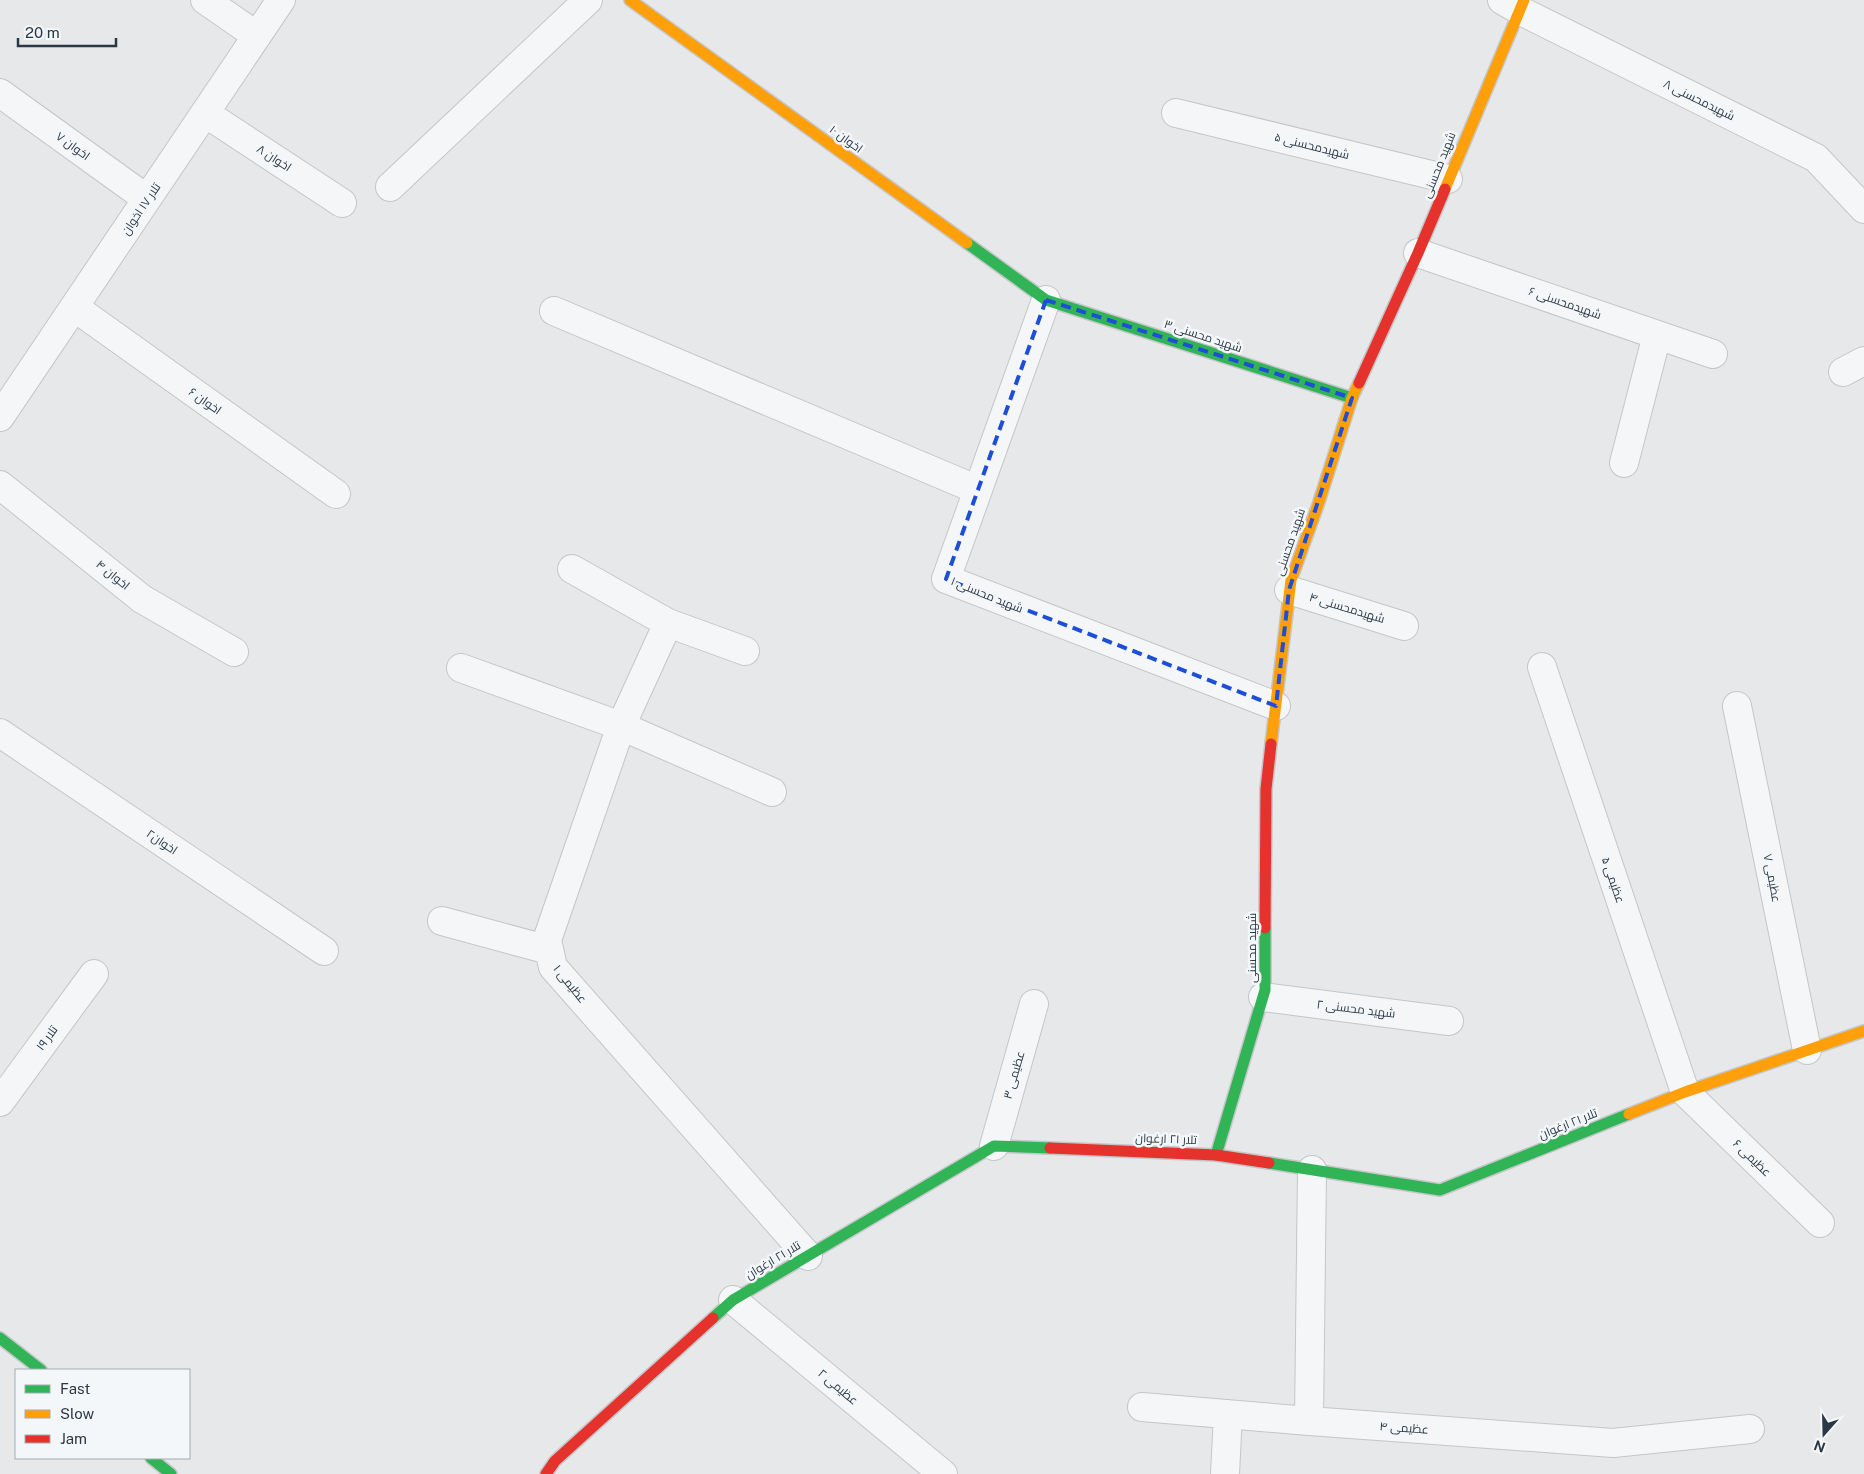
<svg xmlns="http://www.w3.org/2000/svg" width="1864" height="1474" font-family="'Public Sans',Cairo,sans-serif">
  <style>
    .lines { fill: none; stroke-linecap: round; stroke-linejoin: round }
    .street-casing { stroke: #c4c6c8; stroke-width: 30 }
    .fast-casing { stroke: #c4c6c8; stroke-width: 14 }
    .slow-casing { stroke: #c4c6c8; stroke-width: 14 }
    .jam-casing { stroke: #c4c6c8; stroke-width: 14 }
    .street { stroke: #f5f6f7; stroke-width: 28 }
    .fast { stroke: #30b455; stroke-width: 11 }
    .slow { stroke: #ff9f0a; stroke-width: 11 }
    .jam { stroke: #e5322d; stroke-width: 11 }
    .marked { fill: none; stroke: #1d4ed8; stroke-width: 4; stroke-dasharray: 10 6; stroke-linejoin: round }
    .labels { text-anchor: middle; stroke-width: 5; stroke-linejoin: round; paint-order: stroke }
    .street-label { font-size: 12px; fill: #2a3845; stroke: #f4f7f9 }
  </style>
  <rect width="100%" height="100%" fill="#e6e8ea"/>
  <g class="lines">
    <g class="street-casing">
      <path id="street" d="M 205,0 L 257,36
        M 1502,0 L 1519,10 L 1816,158 L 1864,209
        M 0,93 L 147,199
        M 205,113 L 342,203
        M 1176,113 L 1448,179
        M 390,187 L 588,0
        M 1418,253 L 1713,354
        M 1046,300 L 946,579 L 1276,706
        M 74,307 L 336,494
        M 554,311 L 978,490
        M 1843,372 L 1864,361
        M 0,417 L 281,0
        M 1624,463 L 1657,335
        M 0,485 L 142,599 L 234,652
        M 572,569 L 668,623 L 745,651
        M 1289,590 L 1404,626
        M 668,623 L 621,726 L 547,940 L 553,967 L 808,1256
        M 1542,667 L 1685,1092 L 1820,1223
        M 461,668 L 621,726 L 772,792
        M 1737,706 L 1807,1050
        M 0,733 L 324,951
        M 442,921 L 549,950
        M 1263,997 L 1449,1021
        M 0,1102 L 94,974
        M 994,1146 L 1034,1004
        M 1312,1170 L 1309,1421 L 1613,1443 L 1750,1429
        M 733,1300 L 943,1474
        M 1142,1407 L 1309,1421
        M 1225,1474 L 1228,1414"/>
    </g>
    <g class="fast-casing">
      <path id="fast" d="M 967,243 L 1046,300 L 1352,398
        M 1216,1155 L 1265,990 L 1265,928
        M 1269,1163 L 1440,1190 L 1629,1114
        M 713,1318 L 733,1300 L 994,1146 L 1050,1148
        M 0,1338 L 41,1370
        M 151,1458 L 171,1474"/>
    </g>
    <g class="slow-casing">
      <path id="slow" d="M 630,0 L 967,243
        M 1445,189 L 1524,0
        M 1271,744 L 1291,580 L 1318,505 L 1352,398 L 1359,383
        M 1629,1114 L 1685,1092 L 1864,1031"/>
    </g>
    <g class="jam-casing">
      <path id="jam" d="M 1359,383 L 1418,253 L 1445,189
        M 1265,928 L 1266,789 L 1271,744
        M 1050,1148 L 1216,1155 L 1269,1163
        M 546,1474 L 555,1461 L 713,1318"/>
    </g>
    <use href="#street" class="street"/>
    <use href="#fast" class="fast"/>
    <use href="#slow" class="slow"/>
    <use href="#jam" class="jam"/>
  </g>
  <path class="marked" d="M 1046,300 L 1352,398 L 1289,590 L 1276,706 L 946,579 Z"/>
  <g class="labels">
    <g class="street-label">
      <text transform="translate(1699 100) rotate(26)" y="4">شهیدمحسنی ۸</text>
      <text transform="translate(846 139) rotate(36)" y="4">اخوان ۱۰</text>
      <text transform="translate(73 146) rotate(36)" y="4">اخوان ۷</text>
      <text transform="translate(1312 146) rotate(14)" y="4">شهیدمحسنی ۵</text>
      <text transform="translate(274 158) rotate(33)" y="4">اخوان ۸</text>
      <text transform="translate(1439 165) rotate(-68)" y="4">شهید محسنی</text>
      <text transform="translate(141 209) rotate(-56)" y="4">تلار ۱۷ اخوان</text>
      <text transform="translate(1565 303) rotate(19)" y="4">شهیدمحسنی ۶</text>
      <text transform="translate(1203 336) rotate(18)" y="4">شهید محسنی ۳</text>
      <text transform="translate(205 401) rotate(35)" y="4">اخوان ۶</text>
      <text transform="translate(1290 542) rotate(-71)" y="4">شهید محسنی</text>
      <text transform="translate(113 575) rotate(39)" y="4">اخوان ۴</text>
      <text transform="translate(987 595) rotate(22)" y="4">شهید محسنی ۱</text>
      <text transform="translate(1347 608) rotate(17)" y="4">شهیدمحسنی ۴</text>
      <text transform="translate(162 842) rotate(34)" y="4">اخوان۲</text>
      <text transform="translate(1772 878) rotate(79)" y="4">عظیمی ۷</text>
      <text transform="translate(1613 880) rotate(71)" y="4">عظیمی ۵</text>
      <text transform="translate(1252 948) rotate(-90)" y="4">شهید محسنی</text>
      <text transform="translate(570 984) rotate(51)" y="4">عظیمی ۱</text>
      <text transform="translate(1356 1009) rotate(7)" y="4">شهید محسنی ۲</text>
      <text transform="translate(47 1038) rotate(-54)" y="4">تلار ۱۹</text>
      <text transform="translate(1014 1075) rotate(-74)" y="4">عظیمی ۳</text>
      <text transform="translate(1568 1124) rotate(-22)" y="4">تلار ۲۱ ارغوان</text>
      <text transform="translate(1166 1139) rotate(2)" y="4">تلار ۲۱ ارغوان</text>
      <text transform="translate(1752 1158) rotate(44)" y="4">عظیمی ۶</text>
      <text transform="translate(773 1260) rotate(-31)" y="4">تلار ۲۱ ارغوان</text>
      <text transform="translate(838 1387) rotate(40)" y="4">عظیمی ۲</text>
      <text transform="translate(1404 1428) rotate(4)" y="4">عظیمی ۴</text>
    </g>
  </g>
  <rect x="15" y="1369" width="175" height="90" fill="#f4f7f9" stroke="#a3abb1"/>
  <rect x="25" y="1385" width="25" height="8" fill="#30b455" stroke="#a3abb1"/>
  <text x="60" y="1394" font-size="15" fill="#2a3845">Fast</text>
  <rect x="25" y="1410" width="25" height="8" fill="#ff9f0a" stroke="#a3abb1"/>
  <text x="60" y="1419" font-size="15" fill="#2a3845">Slow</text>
  <rect x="25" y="1435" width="25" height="8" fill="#e5322d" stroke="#a3abb1"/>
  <text x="60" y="1444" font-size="15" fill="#2a3845">Jam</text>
  <g transform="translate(1824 1434) rotate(200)" stroke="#f4f7f9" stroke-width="4" paint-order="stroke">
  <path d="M0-4L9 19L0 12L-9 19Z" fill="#2a3845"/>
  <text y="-8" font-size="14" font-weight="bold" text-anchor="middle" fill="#2a3845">N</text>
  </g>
  <path d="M18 38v8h98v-8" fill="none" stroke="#2a3845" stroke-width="2.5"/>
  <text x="25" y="38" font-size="15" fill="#2a3845" stroke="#f4f7f9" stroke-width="4" paint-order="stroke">20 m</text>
</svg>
